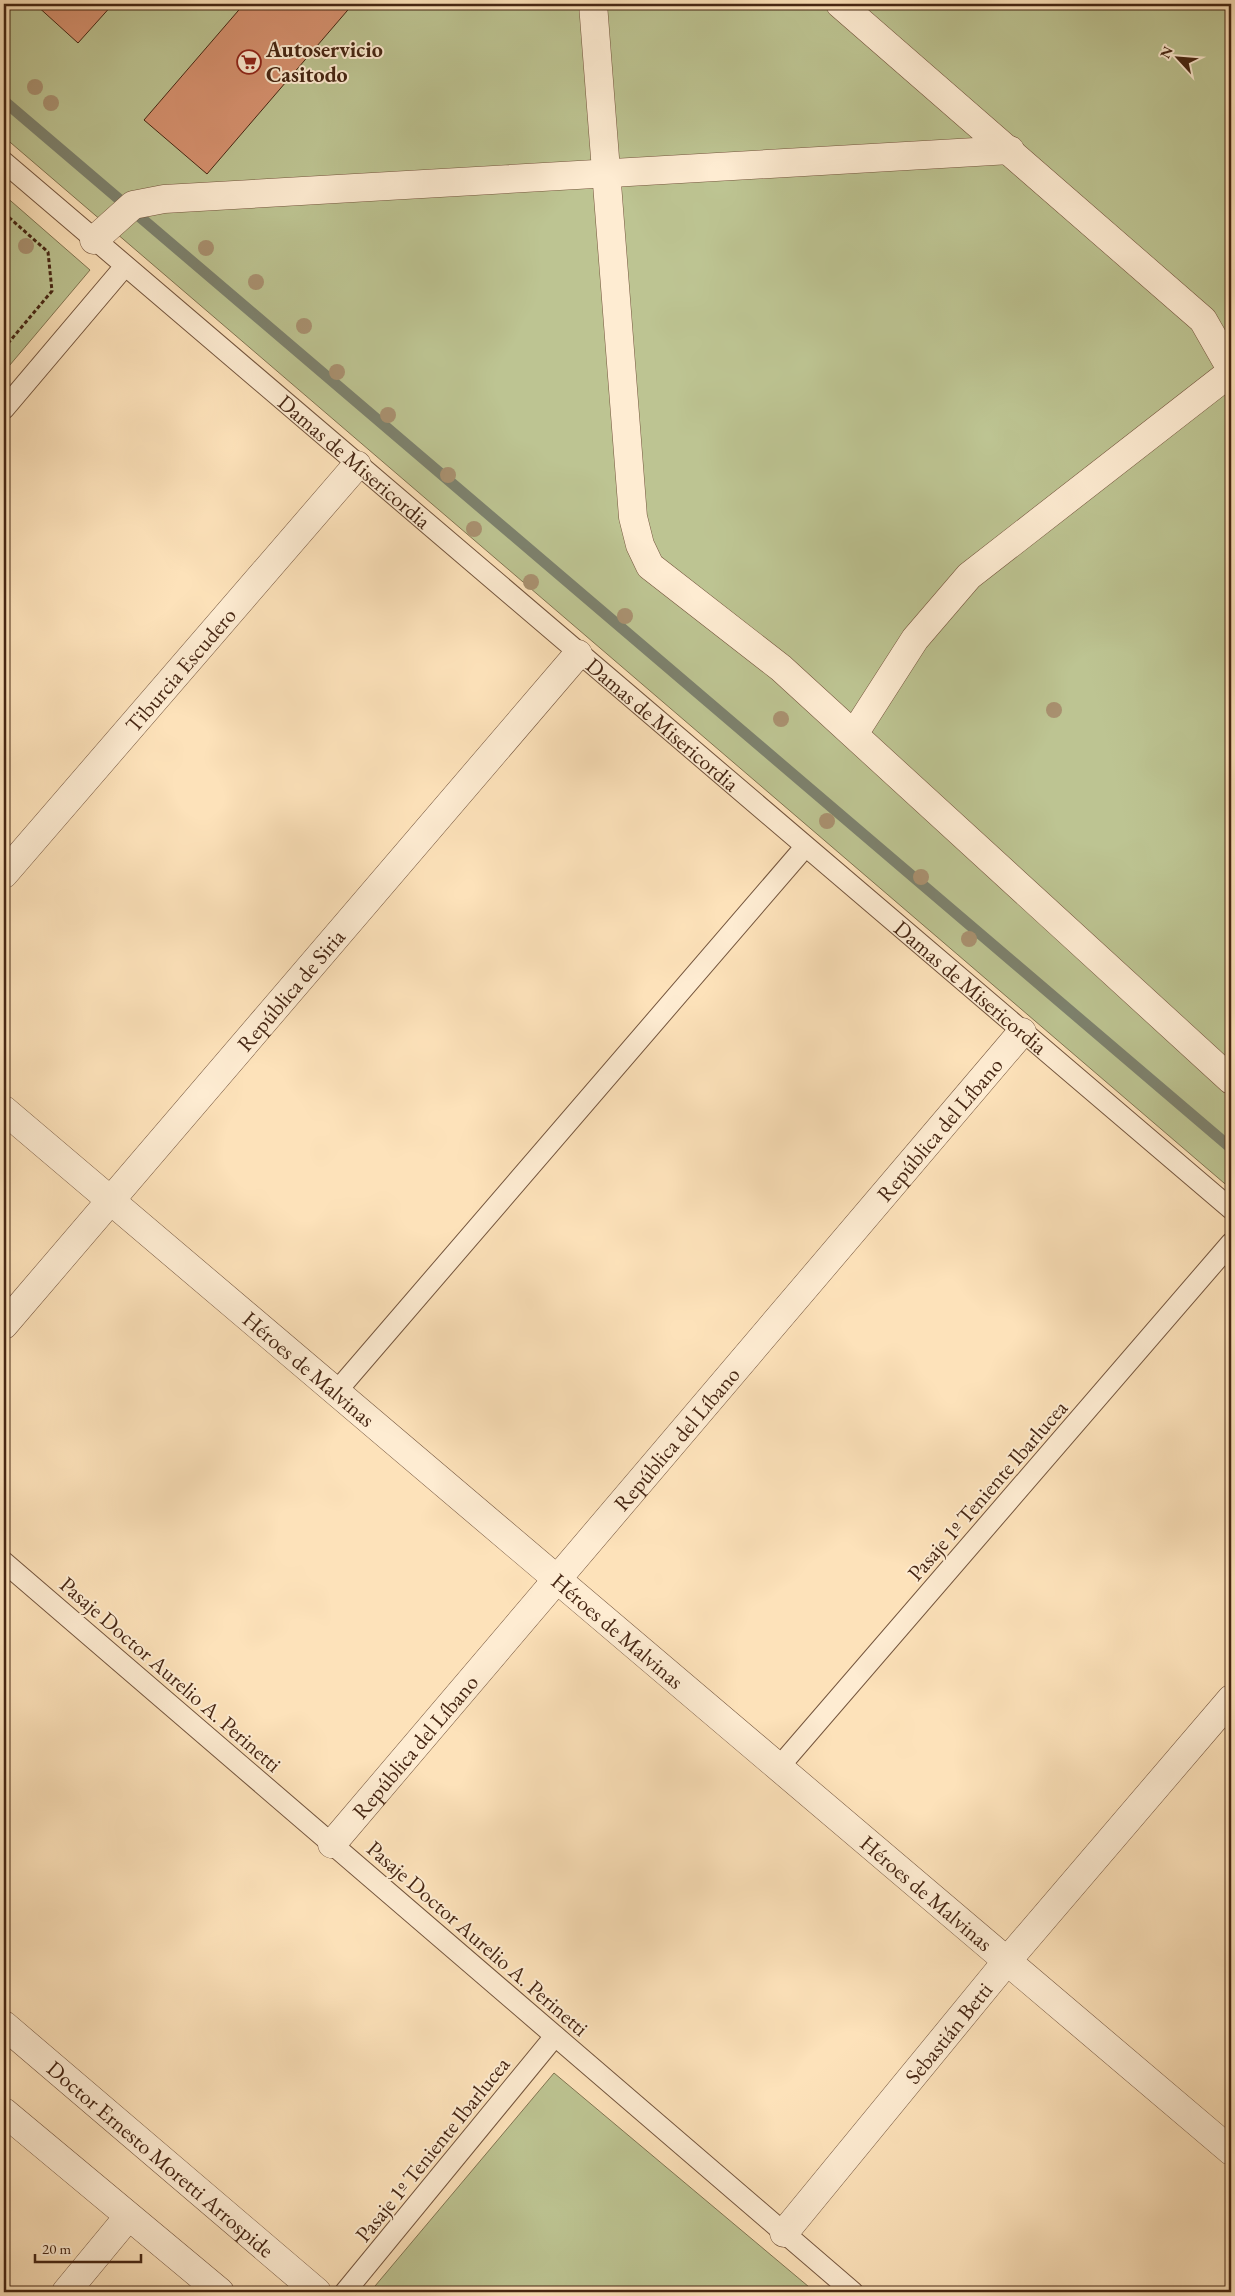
<svg xmlns="http://www.w3.org/2000/svg" width="1235" height="2296" font-family="'EB Garamond',serif">
  <style>
    .green { fill: #bdc492; stroke: #827552 }
    .lines { fill: none; stroke-linecap: round; stroke-linejoin: round }
    .stream { stroke: #7d826e; stroke-width: 11 }
    .building { fill: #d6916f; stroke: #462613 }
    .lane-casing { stroke: #74553d; stroke-width: 22 }
    .street-casing { stroke: #74553d; stroke-width: 29 }
    .path { stroke: #462613; stroke-width: 3; stroke-dasharray: 4 2.5; stroke-linecap: butt }
    .lane { stroke: #feecd2; stroke-width: 20 }
    .street { stroke: #feecd2; stroke-width: 28 }
    .tree { fill: #a99170 }
    .labels { text-anchor: middle; stroke-width: 4; stroke-linejoin: round; paint-order: stroke }
    .poi-label { font-size: 22px; font-weight: bold; fill: #462613; stroke: #feecd2; text-anchor: start }
    .street-label { font-size: 22px; fill: #462613; stroke: #feecd2 }
  </style>
  <rect width="100%" height="100%" fill="#fde2ba"/>
  <filter id="stains"><feTurbulence type="fractalNoise" baseFrequency=".004" numOctaves="4"/><feColorMatrix values="0 0 0 0 .2 0 0 0 0 .09 0 0 0 0 .02 0 0 0 .5 -.17"/></filter>
  <radialGradient id="worn" r=".72"><stop offset=".6" stop-color="#630" stop-opacity="0"/><stop offset="1" stop-color="#630" stop-opacity=".3"/></radialGradient>
  <path class="green" d="M 4,4 L 1231,4 L 1231,1189 L 4,137 Z
    M 4,195 L 90,270 L 4,372 Z
    M 554,2073 L 815,2292 L 370,2292 Z"/>
  <g class="lines">
    <path class="stream" d="M 4,101 L 1231,1148"/>
  </g>
  <path class="building" d="M 35,4 L 113,4 L 78,43 Z
    M 244,4 L 353,4 L 207,174 L 144,120 Z"/>
  <g class="lines">
    <g class="lane-casing">
      <g id="lane">
        <path id="s1" d="M 4,162 L 1231,1209"/>
        <path d="M 4,409 L 125,266"/>
        <path d="M 336,1392 L 805,847"/>
        <path d="M 4,1562 L 853,2292"/>
        <path d="M 779,1767 L 1231,1243"/>
        <path d="M 345,2292 L 555,2036"/>
      </g>
    </g>
    <g class="street-casing">
      <g id="street">
        <path d="M 593,4 L 633,517 L 640,545 L 650,566 L 781,668 L 1231,1080"/>
        <path d="M 840,4 L 1203,320 L 1231,369"/>
        <path d="M 94,240 L 133,205 L 164,199 L 1010,150"/>
        <path d="M 854,734 L 915,639 L 969,576 L 1231,372"/>
        <path id="s2" d="M 4,874 L 357,465"/>
        <path id="s3" d="M 4,1110 L 1231,2151"/>
        <path id="s4" d="M 4,1325 L 578,654"/>
        <path id="s5" d="M 332,1844 L 1022,1032"/>
        <path id="s6" d="M 4,2025 L 317,2292"/>
        <path d="M 4,2112 L 220,2292"/>
        <path id="s7" d="M 784,2233 L 1007,1961 L 1231,1699"/>
        <path d="M 66,2292 L 128,2217"/>
      </g>
    </g>
    <path class="path" d="M 4,213 L 48,252 L 52,291 L 4,348"/>
    <use href="#lane" class="lane"/>
    <use href="#street" class="street"/>
  </g>
  <g class="tree">
    <circle cx="35" cy="87" r="8"/>
    <circle cx="51" cy="103" r="8"/>
    <circle cx="26" cy="246" r="8"/>
    <circle cx="206" cy="248" r="8"/>
    <circle cx="256" cy="282" r="8"/>
    <circle cx="304" cy="326" r="8"/>
    <circle cx="337" cy="372" r="8"/>
    <circle cx="388" cy="415" r="8"/>
    <circle cx="448" cy="475" r="8"/>
    <circle cx="474" cy="529" r="8"/>
    <circle cx="531" cy="582" r="8"/>
    <circle cx="625" cy="616" r="8"/>
    <circle cx="1054" cy="710" r="8"/>
    <circle cx="781" cy="719" r="8"/>
    <circle cx="827" cy="821" r="8"/>
    <circle cx="921" cy="877" r="8"/>
    <circle cx="969" cy="939" r="8"/>
  </g>
  <defs>
    <g id="supermarket-ring" transform="scale(1.25)"><circle r="9.5" fill="#feecd2" stroke="#8f2418" stroke-width="1.5"/><path d="M-6-5.5h2.5l.6 2H6L4.5 2H-2.5L-4.4-4H-6ZM-1.5 3.2a1.3 1.3 0 1 0 .1 0ZM3 3.2a1.3 1.3 0 1 0 .1 0Z" fill="#8f2418"/></g>
  </defs>
  <g fill-rule="evenodd">
    <use href="#supermarket-ring" x="249" y="62"/>
  </g>
  <g class="labels">
    <g class="poi-label">
      <text x="266" y="57">Autoservicio<tspan x="266" dy="25">Casitodo</tspan></text>
    </g>
    <g class="street-label">
      <text dy="8" stroke="none"><textPath href="#s1" startOffset="461">Damas de Misericordia</textPath></text>
      <text dy="8" stroke="none"><textPath href="#s2" startOffset="270">Tiburcia Escudero</textPath></text>
      <text dy="8" stroke="none"><textPath href="#s1" startOffset="866">Damas de Misericordia</textPath></text>
      <text dy="8" stroke="none"><textPath href="#s1" startOffset="1271">Damas de Misericordia</textPath></text>
      <text dy="8" stroke="none"><textPath href="#s4" startOffset="441">República de Siria</textPath></text>
      <text dy="8" stroke="none"><textPath href="#s5" startOffset="938">República del Líbano</textPath></text>
      <text dy="8" stroke="none"><textPath href="#s3" startOffset="400">Héroes de Malvinas</textPath></text>
      <text dy="8" stroke="none"><textPath href="#s5" startOffset="532">República del Líbano</textPath></text>
      <text transform="translate(987 1490) rotate(-49)" y="8">Pasaje 1º Teniente Ibarlucea</text>
      <text dy="8" stroke="none"><textPath href="#s3" startOffset="805">Héroes de Malvinas</textPath></text>
      <text transform="translate(171 1674) rotate(41)" y="8">Pasaje Doctor Aurelio A. Perinetti</text>
      <text dy="8" stroke="none"><textPath href="#s5" startOffset="128">República del Líbano</textPath></text>
      <text dy="8" stroke="none"><textPath href="#s3" startOffset="1210">Héroes de Malvinas</textPath></text>
      <text transform="translate(478 1938) rotate(41)" y="8">Pasaje Doctor Aurelio A. Perinetti</text>
      <text dy="8" stroke="none"><textPath href="#s7" startOffset="259">Sebastián Betti</textPath></text>
      <text transform="translate(432 2149) rotate(-51)" y="8">Pasaje 1º Teniente Ibarlucea</text>
      <text dy="8" stroke="none"><textPath href="#s6" startOffset="206">Doctor Ernesto Moretti Arrospide</textPath></text>
    </g>
  </g>
  <rect width="1235" height="2296" fill="none" stroke="#fde2ba" stroke-width="20"/>
  <rect x="5" y="5" width="1225" height="2286" fill="none" stroke="#462613" stroke-width="2.5"/>
  <rect x="10" y="10" width="1215" height="2276" fill="none" stroke="#462613"/>
  <g transform="translate(1178 58) rotate(296)" stroke="#feecd2" stroke-width="4" paint-order="stroke">
  <path d="M0-4L9 19L0 12L-9 19Z" fill="#462613"/>
  <text y="-8" font-size="14" font-weight="bold" text-anchor="middle" fill="#462613">N</text>
  </g>
  <path d="M35 2254v8h106v-8" fill="none" stroke="#462613" stroke-width="2.5"/>
  <text x="42" y="2254" font-size="15" fill="#462613" stroke="#feecd2" stroke-width="4" paint-order="stroke">20 m</text>
  <rect width="100%" height="100%" filter="url(#stains)"/>
  <rect width="100%" height="100%" fill="url(#worn)"/>
</svg>
